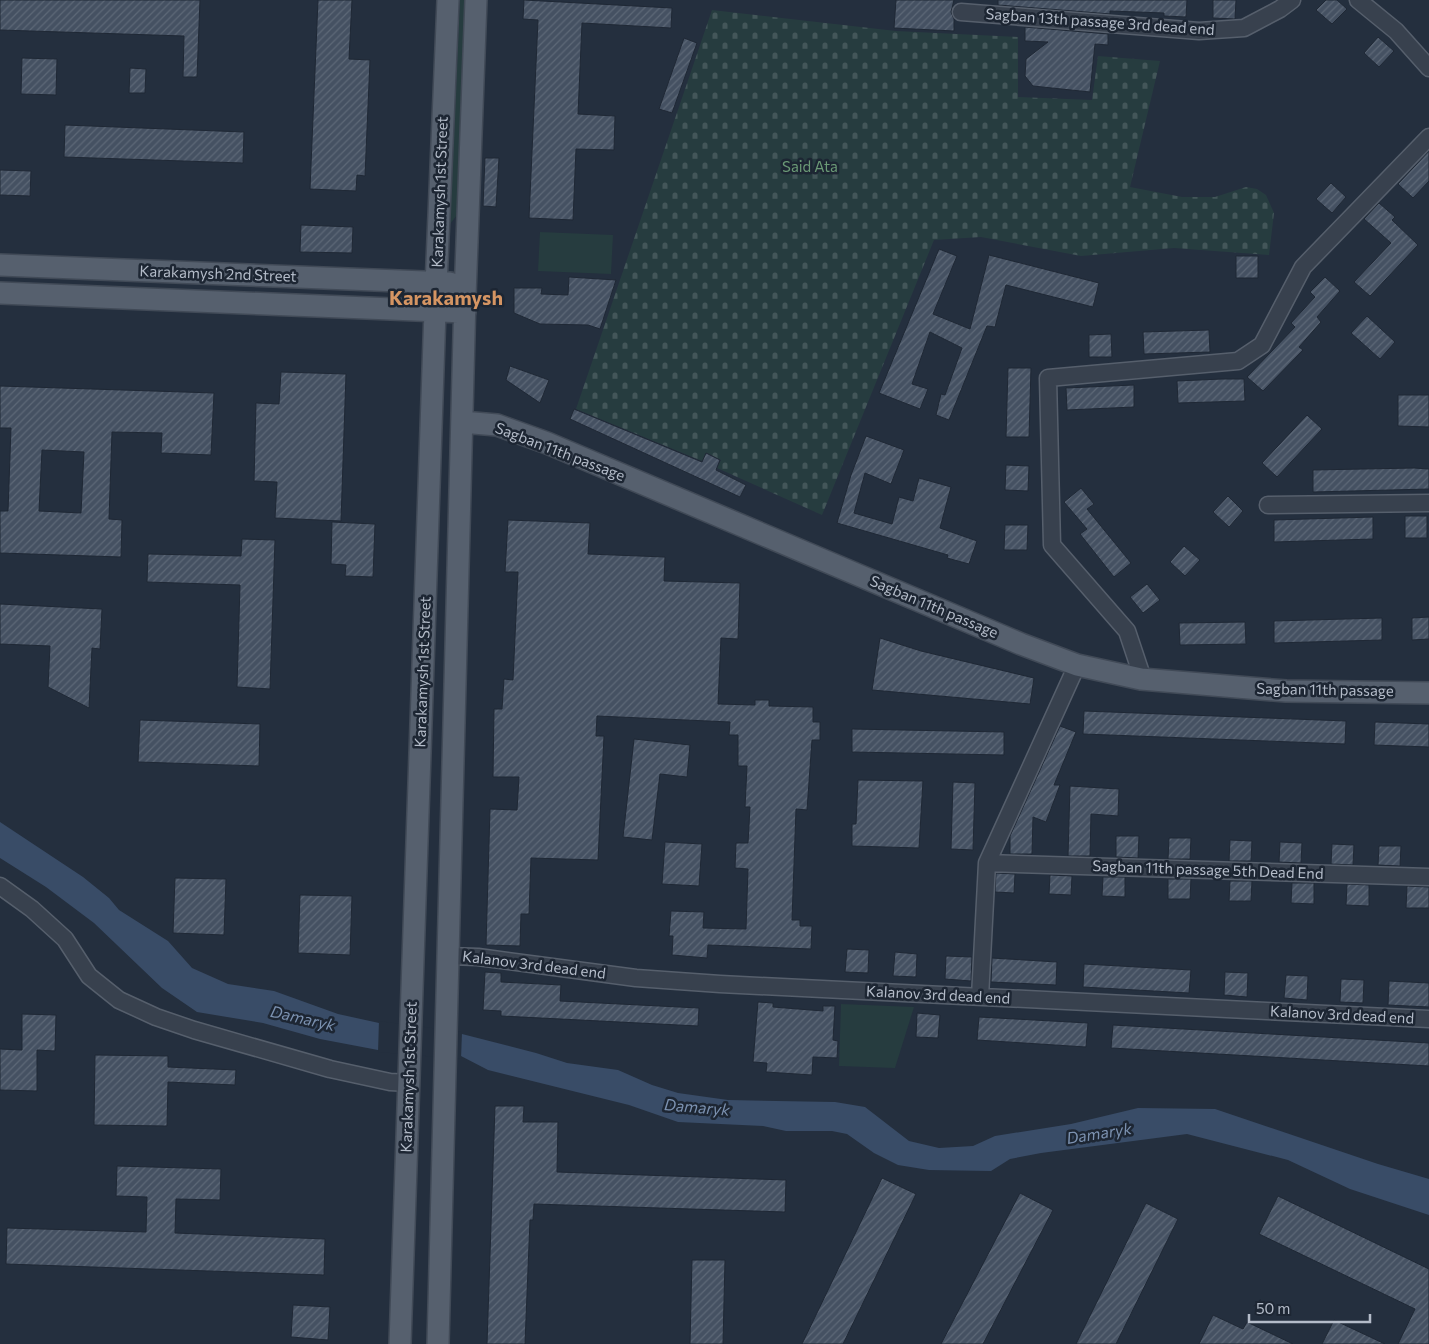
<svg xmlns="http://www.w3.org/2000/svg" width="1429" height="1344" font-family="Commissioner,sans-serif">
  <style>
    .green { fill: #263c3f }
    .cemetery { fill: url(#cemetery-stones) }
    .water { fill: #394c67 }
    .pier { fill: #242f3e }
    .building { fill: url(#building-hatch); stroke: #1f2835; fill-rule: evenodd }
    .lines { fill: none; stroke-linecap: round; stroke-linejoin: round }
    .minor-casing { stroke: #565f6c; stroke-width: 19 }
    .major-casing { stroke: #414a57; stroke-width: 24 }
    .minor { stroke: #38414e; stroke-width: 16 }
    .major { stroke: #56606e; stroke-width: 21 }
    .labels { text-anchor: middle; stroke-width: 5; stroke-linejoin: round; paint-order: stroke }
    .street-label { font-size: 15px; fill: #b4bcc9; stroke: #1d2633 }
    .park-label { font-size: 15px; fill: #6b9a76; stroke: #1d2633 }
    .water-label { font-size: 16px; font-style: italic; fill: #7c92b1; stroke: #1d2633 }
    .district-label { font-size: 20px; font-weight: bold; fill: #d59563; stroke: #1d2633 }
  </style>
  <defs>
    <pattern id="cemetery-stones" width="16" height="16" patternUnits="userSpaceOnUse" patternTransform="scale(1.25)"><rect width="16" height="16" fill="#263c3f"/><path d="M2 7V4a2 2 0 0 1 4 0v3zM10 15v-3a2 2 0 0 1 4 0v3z" fill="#435659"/></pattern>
    <pattern id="building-hatch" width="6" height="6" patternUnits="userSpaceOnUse" patternTransform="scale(1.25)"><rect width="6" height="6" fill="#455162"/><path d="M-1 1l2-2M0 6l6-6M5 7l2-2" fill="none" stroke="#5d6877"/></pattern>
  </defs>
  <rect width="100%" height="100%" fill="#242f3e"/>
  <path class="green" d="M 460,0 L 466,0 L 457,215 L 450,224 Z
    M 540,232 L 613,235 L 611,274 L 538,271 Z
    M 841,1004 L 914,1007 L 895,1068 L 839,1066 Z"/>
  <path class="cemetery" d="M 712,10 L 896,31 L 1018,37 L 1018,97 L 1092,100 L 1098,56 L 1160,61 L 1130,187 L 1182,197 L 1215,197 L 1246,187 L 1257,189 L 1266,195 L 1274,213 L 1269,255 L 1174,248 L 1081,256 L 981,237 L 934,240 L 822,515 L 717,468 L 721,460 L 707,453 L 702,461 L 576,409 Z"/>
  <path class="water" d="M 0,822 L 83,877 L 109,898 L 119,910 L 168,941 L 192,968 L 228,984 L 274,991 L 338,1014 L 379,1023 L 462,1034 L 536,1053 L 567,1063 L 618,1070 L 652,1085 L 678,1093 L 728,1100 L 835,1102 L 865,1107 L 909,1141 L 939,1148 L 973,1146 L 995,1136 L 1071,1124 L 1138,1108 L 1215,1109 L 1378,1164 L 1429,1179 L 1429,1215 L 1350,1189 L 1288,1160 L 1187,1134 L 1041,1153 L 1010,1159 L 991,1171 L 929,1170 L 898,1165 L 874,1153 L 847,1134 L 832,1131 L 786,1131 L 763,1126 L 678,1122 L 629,1105 L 488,1070 L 461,1056 L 378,1050 L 320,1039 L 263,1023 L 197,1012 L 162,988 L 94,923 L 46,887 L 0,858 Z"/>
  <path class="pier" d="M 379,1021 L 462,1032 L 461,1059 L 378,1052 Z"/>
  <path class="building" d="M 0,0 L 200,0 L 197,77 L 183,77 L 184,36 L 0,30 Z
    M 318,0 L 352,0 L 349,59 L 370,60 L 365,176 L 357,175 L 356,191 L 310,189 Z
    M 524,0 L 672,8 L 671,28 L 582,23 L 578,114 L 615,116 L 614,150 L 576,149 L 573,220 L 529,218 L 538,20 L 523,19 Z
    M 896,0 L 954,0 L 951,12 L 954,19 L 954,31 L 894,28 Z
    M 998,0 L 1187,0 L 1186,17 L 1164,16 L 1164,13 L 1110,11 L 1110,14 L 998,5 Z
    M 1213,0 L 1236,0 L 1235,19 L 1213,18 Z
    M 1326,0 L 1337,0 L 1347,9 L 1332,24 L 1316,10 Z
    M 1025,27 L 1108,34 L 1108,45 L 1095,44 L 1090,92 L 1033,86 L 1025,76 L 1026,59 L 1048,42 L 1025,41 Z
    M 1378,37 L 1394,51 L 1379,67 L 1364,53 Z
    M 684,38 L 697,43 L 672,113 L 659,109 Z
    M 22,58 L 57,59 L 56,95 L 21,94 Z
    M 130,68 L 146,69 L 145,93 L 129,93 Z
    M 65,125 L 244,132 L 243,163 L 64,157 Z
    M 1429,151 L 1429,181 L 1413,198 L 1398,184 Z
    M 485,158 L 499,158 L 496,207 L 483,206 Z
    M 0,170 L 31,171 L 30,196 L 0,195 Z
    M 1331,183 L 1346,197 L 1332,213 L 1316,199 Z
    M 1379,203 L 1395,217 L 1392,220 L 1418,245 L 1370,296 L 1354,282 L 1391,243 L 1364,219 Z
    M 301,225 L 353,227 L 352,253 L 300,252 Z
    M 939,249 L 957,256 L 933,314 L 970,329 L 989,255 L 1099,283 L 1093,307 L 1006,285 L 995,327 L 987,326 L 949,420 L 936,415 L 941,394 L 945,395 L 962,348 L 930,332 L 912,384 L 928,389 L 920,409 L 879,393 Z
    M 1236,256 L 1258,256 L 1258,278 L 1236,278 Z
    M 569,277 L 616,280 L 600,329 L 588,325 L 540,324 L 514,313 L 514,288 L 542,288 L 541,294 L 568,295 Z
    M 1325,277 L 1340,291 L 1317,317 L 1321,322 L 1299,347 L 1303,350 L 1263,391 L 1247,377 L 1295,327 L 1291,323 L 1315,297 L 1310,292 Z
    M 1367,316 L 1395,342 L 1380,359 L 1351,333 Z
    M 1209,330 L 1210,352 L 1144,354 L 1143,332 Z
    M 1111,334 L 1112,357 L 1089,357 L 1089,335 Z
    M 510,366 L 549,380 L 540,403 L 506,380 Z
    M 1008,368 L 1031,368 L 1029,437 L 1006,437 Z
    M 281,372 L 346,374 L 341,521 L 275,518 L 277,482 L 254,481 L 256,403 L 279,404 Z
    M 1222,379 L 1244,379 L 1245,401 L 1178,403 L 1177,381 Z
    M 1134,385 L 1134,407 L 1067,410 L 1066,388 Z
    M 0,386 L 214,393 L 211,455 L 161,453 L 162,433 L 112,432 L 109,519 L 122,520 L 121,557 L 0,553 L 0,511 L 8,511 L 11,428 L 0,428 ZM 42,450 L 84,452 L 81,513 L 39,511 Z
    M 1398,395 L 1429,395 L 1429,427 L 1398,426 Z
    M 574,409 L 702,462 L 706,453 L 720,460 L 716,470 L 746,485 L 740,497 L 570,419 Z
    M 1307,415 L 1322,429 L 1277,477 L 1262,463 Z
    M 866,436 L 904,450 L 891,484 L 865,473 L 854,513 L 892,524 L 899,497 L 913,501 L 919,478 L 951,487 L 940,528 L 977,541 L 969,564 L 947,558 L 948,555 L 837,523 L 851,475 Z
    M 1006,465 L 1029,466 L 1028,491 L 1005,490 Z
    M 1414,468 L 1429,469 L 1429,489 L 1313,492 L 1313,470 Z
    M 1081,488 L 1094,504 L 1087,509 L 1131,563 L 1114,577 L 1080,534 L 1087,529 L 1064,502 Z
    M 1228,496 L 1243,511 L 1229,527 L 1213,512 Z
    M 1405,516 L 1427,516 L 1427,538 L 1405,538 Z
    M 1373,517 L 1373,539 L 1274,542 L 1274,520 Z
    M 508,520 L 590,523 L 588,554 L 665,557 L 664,581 L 740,583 L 738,639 L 721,638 L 718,704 L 755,705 L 755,700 L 769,700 L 769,706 L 813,707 L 813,722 L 820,722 L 820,740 L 812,740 L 807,810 L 796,809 L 792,920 L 800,920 L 800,926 L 812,926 L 811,949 L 708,945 L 707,958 L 672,955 L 673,936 L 669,936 L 671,911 L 704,912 L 703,928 L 746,929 L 748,869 L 735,868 L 736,843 L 748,843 L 750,807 L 745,807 L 747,766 L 738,766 L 738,735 L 729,735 L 730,722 L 597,716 L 596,736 L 604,736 L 598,860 L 531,858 L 529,914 L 521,914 L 520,946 L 486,945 L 490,809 L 517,810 L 519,777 L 493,777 L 494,709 L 502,709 L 504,679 L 513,680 L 518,572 L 505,572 Z
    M 332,522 L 375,524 L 373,577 L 345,576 L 346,565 L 331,564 Z
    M 1005,525 L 1028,525 L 1027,550 L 1004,550 Z
    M 242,539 L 275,540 L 270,689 L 237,687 L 240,585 L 147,582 L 148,554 L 241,556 Z
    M 1184,546 L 1200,560 L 1185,576 L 1170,562 Z
    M 1147,584 L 1160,600 L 1143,613 L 1130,597 Z
    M 0,604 L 102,609 L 100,649 L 92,648 L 89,708 L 48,687 L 50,646 L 0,644 Z
    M 1429,617 L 1429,639 L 1412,640 L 1412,618 Z
    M 1382,618 L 1382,640 L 1274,643 L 1274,621 Z
    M 1245,622 L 1246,644 L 1180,645 L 1179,623 Z
    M 880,638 L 921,651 L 1034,678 L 1030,704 L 872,690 Z
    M 1084,711 L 1346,721 L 1345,744 L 1083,734 Z
    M 140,720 L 260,724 L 259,766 L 138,762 Z
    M 1375,722 L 1429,724 L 1429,747 L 1374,745 Z
    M 1060,726 L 1076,732 L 1054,785 L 1060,785 L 1046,822 L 1033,817 L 1032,854 L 1010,854 L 1010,836 Z
    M 852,729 L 1004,732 L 1004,755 L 852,752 Z
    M 634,739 L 690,745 L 687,777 L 660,774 L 652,840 L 623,837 Z
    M 858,780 L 923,781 L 919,848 L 852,846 L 852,824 L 856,824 Z
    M 953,782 L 975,783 L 973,850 L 951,849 Z
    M 1070,786 L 1119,789 L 1118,816 L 1091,814 L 1090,856 L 1068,856 Z
    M 1116,836 L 1139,836 L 1138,858 L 1116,857 Z
    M 1169,838 L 1191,838 L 1190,859 L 1168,859 Z
    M 1230,840 L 1252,841 L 1251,861 L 1229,861 Z
    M 665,842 L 702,844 L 699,886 L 662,884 Z
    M 1280,842 L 1302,843 L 1301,863 L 1279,862 Z
    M 1332,844 L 1354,845 L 1353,865 L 1331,864 Z
    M 1379,846 L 1401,846 L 1400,866 L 1378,865 Z
    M 996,873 L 1015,874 L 1014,893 L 995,892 Z
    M 1050,875 L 1072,876 L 1071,895 L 1049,894 Z
    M 1103,877 L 1125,877 L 1125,897 L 1102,896 Z
    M 175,878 L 226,879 L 224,935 L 173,933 Z
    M 1168,879 L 1191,879 L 1190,899 L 1168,899 Z
    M 1230,881 L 1252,881 L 1251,901 L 1229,901 Z
    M 1292,883 L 1314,883 L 1314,904 L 1291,903 Z
    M 1347,884 L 1369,885 L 1369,906 L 1346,905 Z
    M 1407,886 L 1429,887 L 1429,908 L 1406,908 Z
    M 300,895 L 352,896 L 350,955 L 298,953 Z
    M 847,949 L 869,950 L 868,973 L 845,972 Z
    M 895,952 L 917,954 L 916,977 L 893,976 Z
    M 946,956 L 972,957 L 971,981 L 945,979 Z
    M 992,958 L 1057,962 L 1056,985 L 991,982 Z
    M 1084,964 L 1191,970 L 1189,993 L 1083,987 Z
    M 485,972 L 501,973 L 501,982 L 561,985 L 560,1001 L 699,1008 L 698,1026 L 501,1016 L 501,1011 L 483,1010 Z
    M 1225,972 L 1248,973 L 1247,997 L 1224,995 Z
    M 1286,975 L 1308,976 L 1307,1000 L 1284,998 Z
    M 1341,979 L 1364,980 L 1363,1003 L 1340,1002 Z
    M 1389,981 L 1429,983 L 1429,1007 L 1388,1005 Z
    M 758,1002 L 773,1003 L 773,1007 L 823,1011 L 823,1006 L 835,1006 L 833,1040 L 838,1041 L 837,1058 L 813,1057 L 812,1075 L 766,1072 L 767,1063 L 753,1062 Z
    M 917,1013 L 940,1015 L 938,1038 L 916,1037 Z
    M 22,1014 L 56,1015 L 55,1051 L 37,1050 L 37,1091 L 0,1090 L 0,1049 L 22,1050 Z
    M 979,1017 L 1088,1023 L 1086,1047 L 977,1040 Z
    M 1113,1025 L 1429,1043 L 1429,1066 L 1111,1048 Z
    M 95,1055 L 168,1056 L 168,1067 L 236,1070 L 235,1085 L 168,1082 L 167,1126 L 94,1125 Z
    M 495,1106 L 524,1106 L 523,1122 L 558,1122 L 557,1172 L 786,1180 L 785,1212 L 534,1204 L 533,1220 L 530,1220 L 525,1344 L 487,1344 Z
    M 117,1166 L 221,1169 L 220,1200 L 176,1199 L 175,1233 L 325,1239 L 324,1275 L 6,1264 L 7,1228 L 146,1232 L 147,1197 L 116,1196 Z
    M 882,1178 L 916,1194 L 843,1344 L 802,1344 Z
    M 1020,1193 L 1053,1210 L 983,1344 L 941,1344 Z
    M 1278,1196 L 1429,1269 L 1429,1344 L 1398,1344 L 1415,1309 L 1259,1234 Z
    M 1146,1203 L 1178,1219 L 1116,1344 L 1076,1344 Z
    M 692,1260 L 725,1260 L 723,1344 L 690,1344 Z
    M 293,1305 L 330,1307 L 328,1340 L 291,1337 Z
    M 1213,1315 L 1243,1329 L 1247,1322 L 1293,1344 L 1199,1344 Z
    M 1334,1320 L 1385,1344 L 1322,1344 Z"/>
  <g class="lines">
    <g class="minor-casing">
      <path id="minor" d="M 1358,0 L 1396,31 L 1429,68
        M 961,12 L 1199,31 L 1244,28 L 1280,9 L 1292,0
        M 1268,505 L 1429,503
        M 1141,679 L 1140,670 L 1127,631 L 1052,545 L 1048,378 L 1238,361 L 1262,345 L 1303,267 L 1429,137
        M 987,863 L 1429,877
        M 0,886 L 32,909 L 65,939 L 89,976 L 119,1000 L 156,1017 L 194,1030 L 330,1069 L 390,1082 L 409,1083
        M 448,956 L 478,957 L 636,978 L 720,984 L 1429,1019
        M 980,997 L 987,863 L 1077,665"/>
    </g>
    <g class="major-casing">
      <path id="major" d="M 0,265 L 450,283
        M 0,293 L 465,312
        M 462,422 L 497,425 L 547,443 L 1021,644 L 1077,665 L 1141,679 L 1286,691 L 1429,693
        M 400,1344 L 435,310 L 448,0
        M 438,1344 L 465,296 L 476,0"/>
    </g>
    <use href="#minor" class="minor"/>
    <use href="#major" class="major"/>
  </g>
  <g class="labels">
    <g class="street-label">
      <text transform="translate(1100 22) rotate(4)" y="5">Sagban 13th passage 3rd dead end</text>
      <text transform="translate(440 192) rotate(-88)" y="5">Karakamysh 1st Street</text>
      <text transform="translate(218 274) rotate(2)" y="5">Karakamysh 2nd Street</text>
      <text transform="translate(560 452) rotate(21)" y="5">Sagban 11th passage</text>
      <text transform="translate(934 607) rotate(23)" y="5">Sagban 11th passage</text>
      <text transform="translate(423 672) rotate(-88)" y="5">Karakamysh 1st Street</text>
      <text transform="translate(1325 690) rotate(1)" y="5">Sagban 11th passage</text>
      <text transform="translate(1208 870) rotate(2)" y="5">Sagban 11th passage 5th Dead End</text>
      <text transform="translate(534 965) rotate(7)" y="5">Kalanov 3rd dead end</text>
      <text transform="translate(938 995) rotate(3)" y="5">Kalanov 3rd dead end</text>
      <text transform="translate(1342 1015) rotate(3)" y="5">Kalanov 3rd dead end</text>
      <text transform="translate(409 1077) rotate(-88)" y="5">Karakamysh 1st Street</text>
    </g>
    <g class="park-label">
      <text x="810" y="172">Said Ata</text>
    </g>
    <g class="water-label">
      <text transform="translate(303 1018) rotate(13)" y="6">Damaryk</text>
      <text transform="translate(697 1107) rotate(5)" y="6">Damaryk</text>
      <text transform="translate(1099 1133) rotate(-9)" y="6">Damaryk</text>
    </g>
    <g class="district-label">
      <text x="446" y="305">Karakamysh</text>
    </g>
  </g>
  <path d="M1249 1314v8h121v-8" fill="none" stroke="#b4bcc9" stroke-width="2.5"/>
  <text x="1256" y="1314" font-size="15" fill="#b4bcc9" stroke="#1d2633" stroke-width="4" paint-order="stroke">50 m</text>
</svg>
